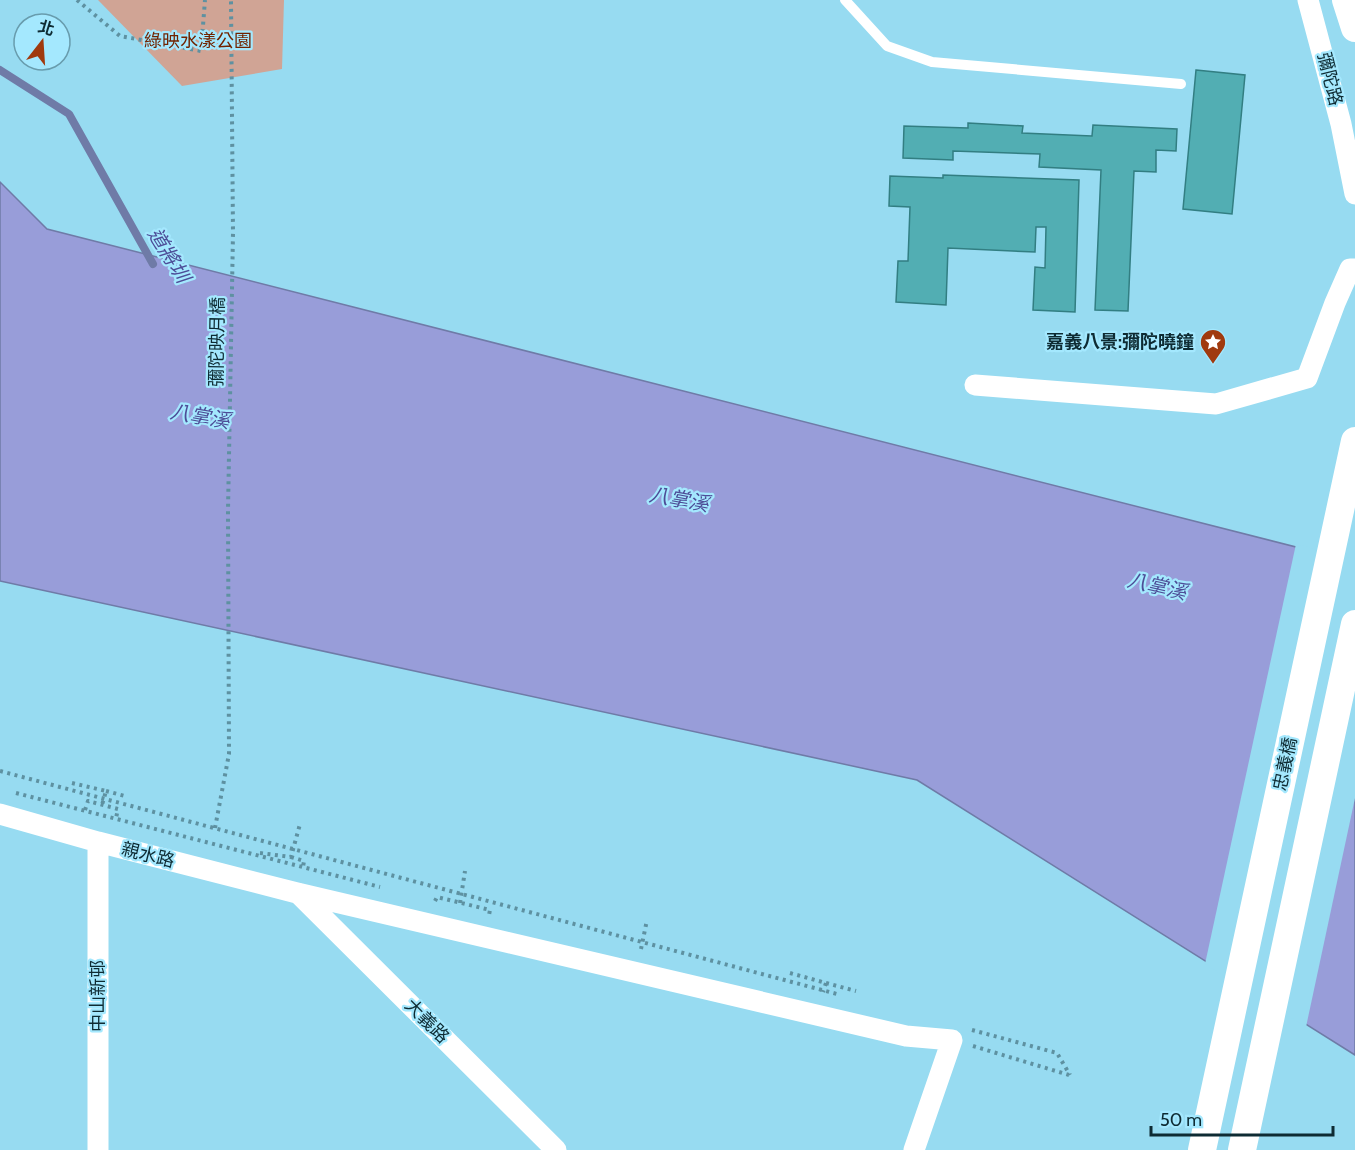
<svg xmlns="http://www.w3.org/2000/svg" width="1355" height="1150" font-family="Cabin,'Noto Sans TC',sans-serif">
  <style>
    .green { fill: #d0a495 }
    .water { fill: #989dd9; stroke: #6f7ba7; stroke-width: 1.5 }
    .pier { fill: #97dbf1 }
    .lines { fill: none; stroke-linecap: round; stroke-linejoin: round }
    .stream { stroke: #6f7ba7; stroke-width: 8 }
    .building { fill: #52aeb3; stroke: #327e82; stroke-width: 1.5 }
    .path { stroke: #5e91a1; stroke-width: 4; stroke-dasharray: 3 4.5; stroke-linecap: butt }
    .lane { stroke: #fff; stroke-width: 10 }
    .street { stroke: #fff; stroke-width: 21 }
    .secondary { stroke: #fff; stroke-width: 28 }
    .labels { text-anchor: middle; stroke-width: 4.5; stroke-linejoin: round; paint-order: stroke }
    .park-label { font-size: 18px; fill: #712300; stroke: #a4e8fe }
    .street-label { font-size: 18px; fill: #0e2b33; stroke: #a4e8fe }
    .poi-label { font-size: 18px; font-weight: bold; fill: #0e2b33; stroke: #a4e8fe; text-anchor: end }
    .water-label { font-size: 20px; font-style: italic; fill: #4d4d97; stroke: #a4e8fe }
  </style>
  <rect width="100%" height="100%" fill="#97dbf1"/>
  <path class="green" d="M 98,0 L 284,0 L 282,69 L 182,86 Z"/>
  <path class="water" d="M 0,182 L 47,229 L 1355,562 L 1355,1055 L 917,780 L 0,581 Z"/>
  <path class="pier" d="M 1296,544 L 1355,559 L 1355,798 L 1306,1027 L 1205,964 Z"/>
  <g class="lines">
    <path class="stream" d="M 0,70 L 69,114 L 153,264"/>
  </g>
  <path class="building" d="M 1196,70 L 1245,75 L 1232,214 L 1183,209 Z
    M 968,123 L 1023,126 L 1022,133 L 1092,136 L 1093,125 L 1177,129 L 1176,151 L 1156,150 L 1156,172 L 1134,171 L 1128,311 L 1095,310 L 1101,170 L 1039,167 L 1040,154 L 953,151 L 953,160 L 903,158 L 904,126 L 968,128 Z
    M 943,175 L 1079,180 L 1075,312 L 1033,310 L 1035,267 L 1045,268 L 1046,227 L 1036,227 L 1035,252 L 948,248 L 946,305 L 896,302 L 898,261 L 908,261 L 910,207 L 889,206 L 890,176 L 943,178 Z"/>
  <g class="lines">
    <path class="path" d="M 77,0 L 120,36 L 201,51 L 205,0
      M 0,771 L 837,994
      M 72,783 L 106,791 L 102,805
      M 106,791 L 125,796
      M 16,793 L 380,887
      M 85,810 L 88,801 L 118,809 L 116,818
      M 215,828 L 229,754 L 228,511 L 233,233 L 231,0
      M 260,853 L 291,857 L 300,824
      M 291,857 L 304,861 L 303,867
      M 435,901 L 437,897 L 490,910 L 489,915
      M 460,903 L 465,871
      M 641,949 L 647,920
      M 790,973 L 826,983 L 823,992
      M 826,983 L 856,991
      M 972,1030 L 1057,1053 L 1070,1075
      M 973,1046 L 1069,1075"/>
    <path class="lane" d="M 845,0 L 887,46 L 932,62 L 1181,84"/>
    <path class="street" d="M 1308,0 L 1341,124 L 1355,194
      M 975,385 L 1216,404 L 1307,378 L 1335,303 L 1350,269 L 1355,269
      M 0,814 L 98,842 L 297,893 L 906,1036 L 952,1040 L 914,1150
      M 98,842 L 98,1150
      M 298,893 L 556,1150"/>
    <path class="secondary" d="M 1346,0 L 1355,28
      M 1202,1150 L 1355,441
      M 1242,1150 L 1355,624"/>
  </g>
  <defs>
    <g id="sight-pin" transform="scale(1.35)"><path d="M0 17L-7.5 6A9.5 9.5 0 1 1 7.5 6Z" fill="#a03a0e" stroke="#a4e8fe"/><path d="M0-6L1.8-2.2L6-1.7L2.9 1.2L3.7 5.4L0 3.3L-3.7 5.4L-2.9 1.2L-6-1.7L-1.8-2.2Z" fill="#fff"/></g>
  </defs>
  <g fill-rule="evenodd">
    <use href="#sight-pin" x="1213" y="342"/>
  </g>
  <g class="labels">
    <g class="park-label">
      <text x="198" y="47">綠映水漾公園</text>
    </g>
    <g class="street-label">
      <text transform="translate(1330 79) rotate(76)" y="6">彌陀路</text>
      <text transform="translate(217 342) rotate(-89)" y="6">彌陀映月橋</text>
      <text transform="translate(1285 764) rotate(-78)" y="6">忠義橋</text>
      <text transform="translate(148 855) rotate(14)" y="6">親水路</text>
      <text transform="translate(98 996) rotate(-90)" y="6">中山新邨</text>
      <text transform="translate(427 1021) rotate(45)" y="6">大義路</text>
    </g>
    <g class="poi-label">
      <text x="1194" y="348">嘉義八景:彌陀曉鐘</text>
    </g>
    <g class="water-label">
      <text transform="translate(169 255) rotate(58)" y="7">道將圳</text>
      <text transform="translate(200 416) rotate(10)" y="7">八掌溪</text>
      <text transform="translate(679 499) rotate(10)" y="7">八掌溪</text>
      <text transform="translate(1157 586) rotate(13)" y="7">八掌溪</text>
    </g>
  </g>
  <g transform="translate(42 42) rotate(17)"><circle r="28" fill="#a4e8fe" stroke="#689cad" stroke-width="1.5"/>
  <path d="M0-4.5L10 22L0 15L-10 22Z" fill="#a03a0e"/>
  <text y="-9" font-size="16" font-weight="bold" text-anchor="middle" fill="#0e2b33">北</text>
  </g>
  <path d="M1151 1126v9h182v-9" fill="none" stroke="#0e2b33" stroke-width="3"/>
  <text x="1160" y="1126" font-size="18" fill="#0e2b33" stroke="#a4e8fe" stroke-width="4.5" paint-order="stroke">50 m</text>
</svg>
